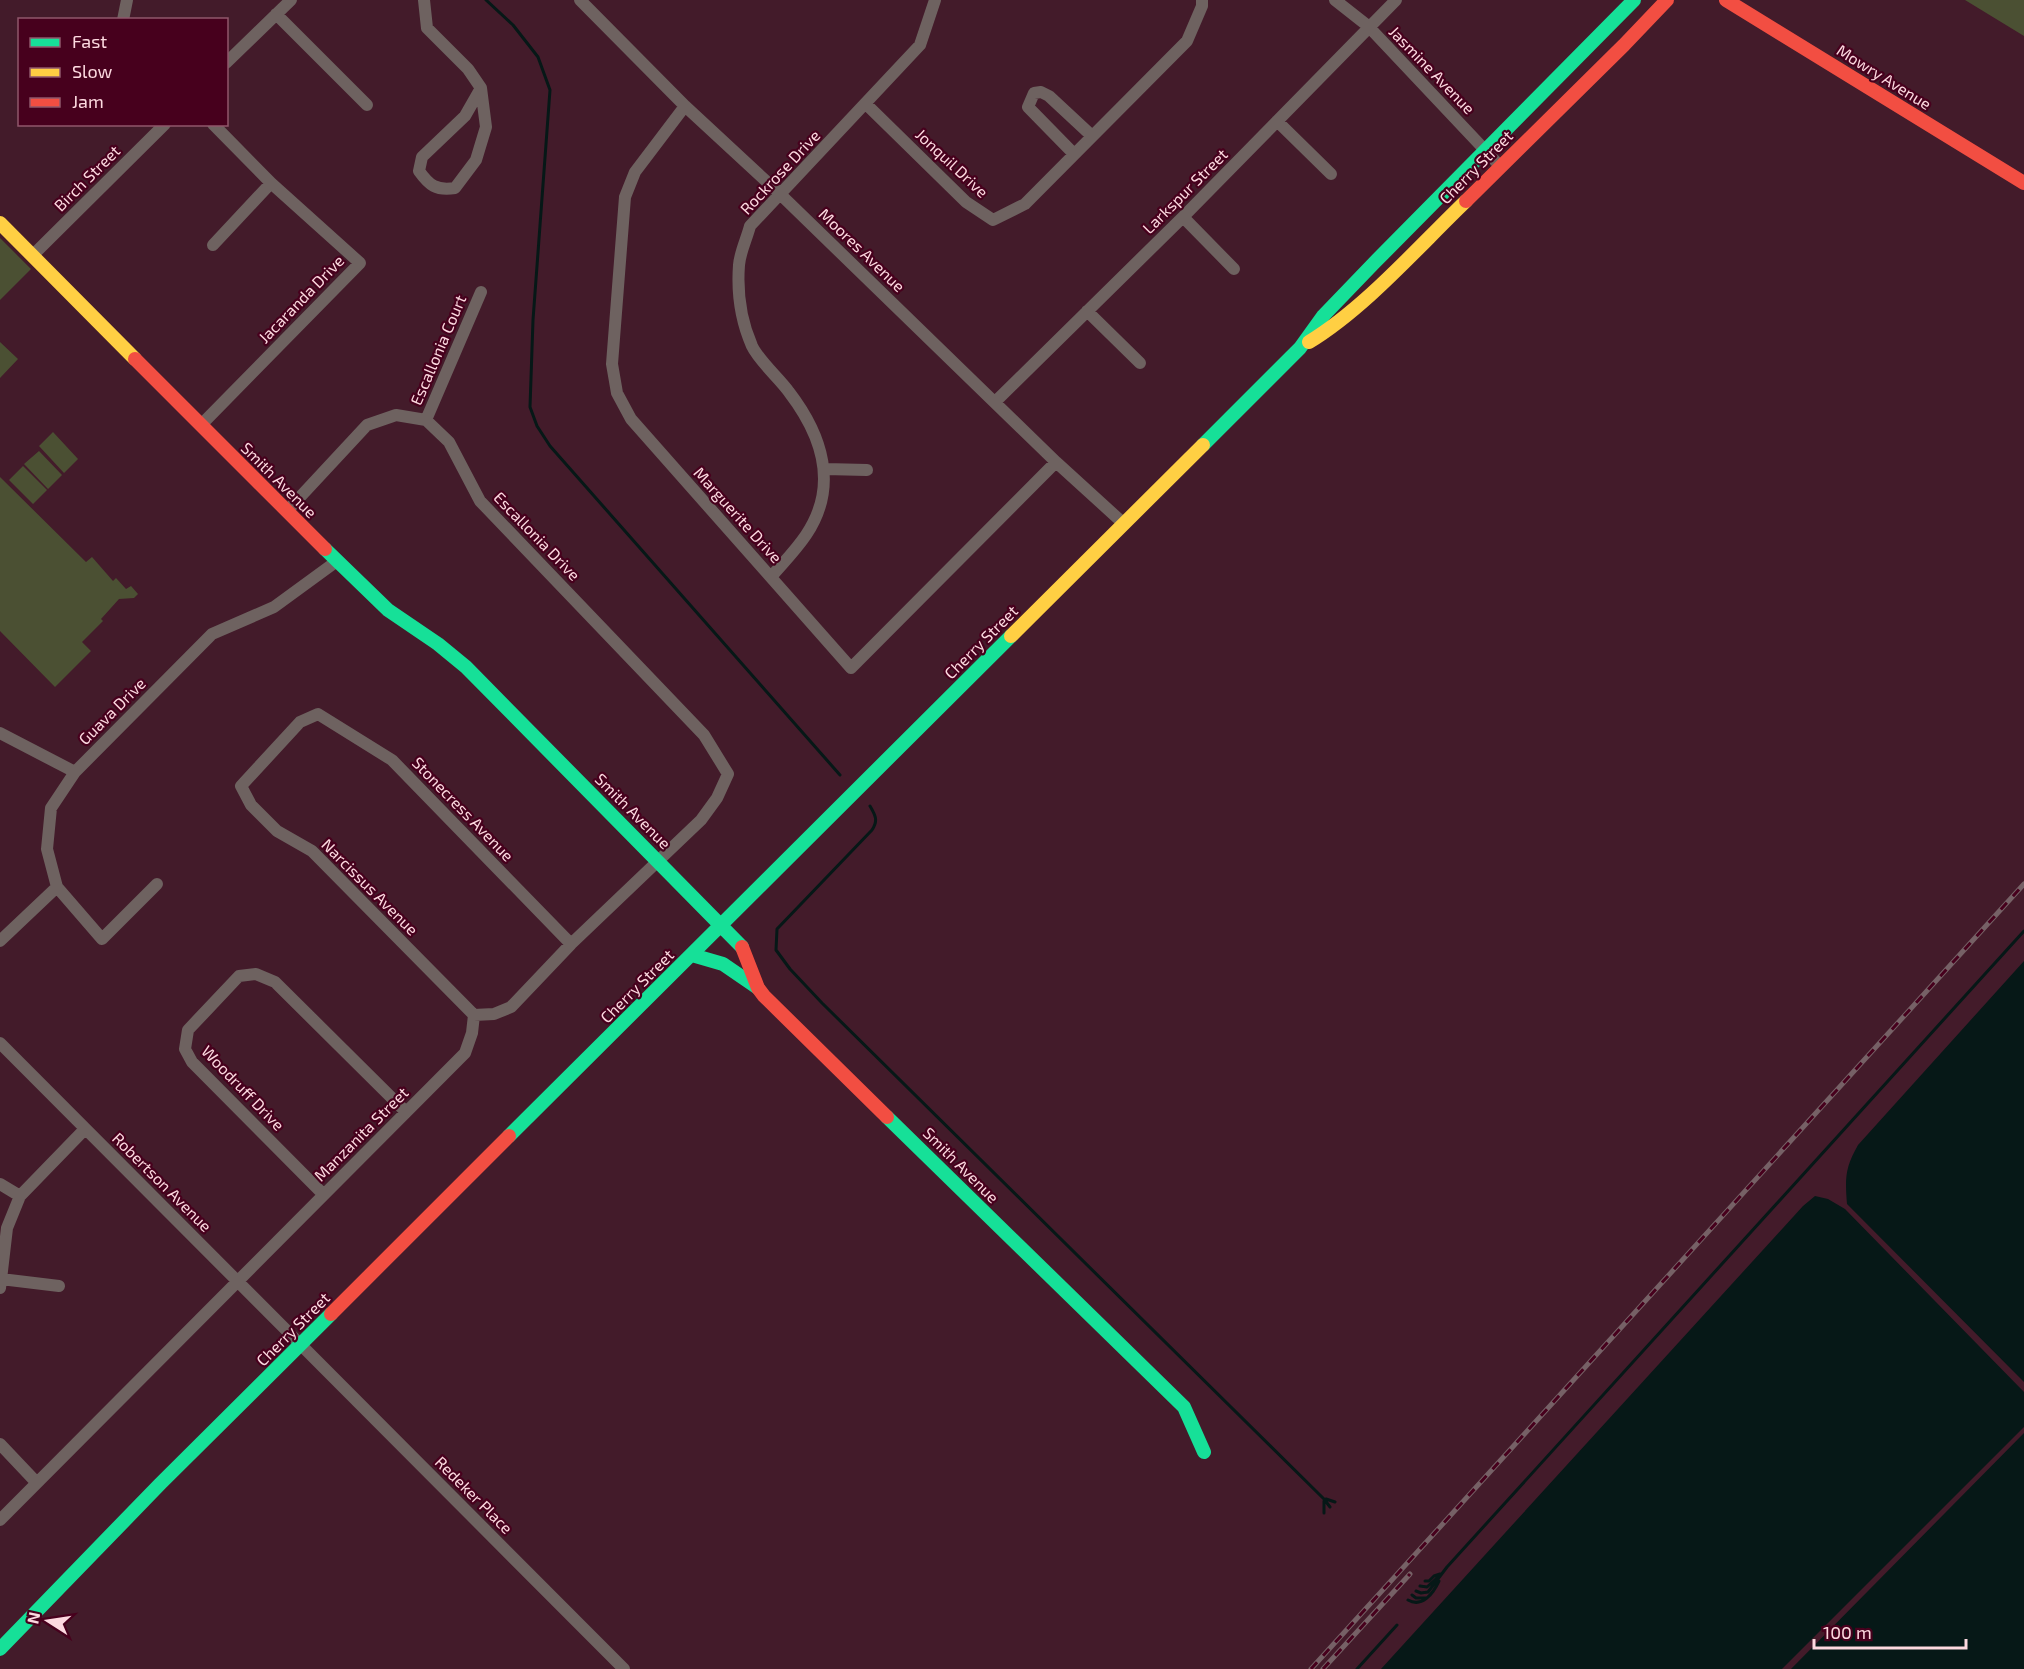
<svg xmlns="http://www.w3.org/2000/svg" width="2024" height="1669" font-family="'Exo 2',sans-serif">
  <style>
    .green { fill: #4b5033 }
    .water { fill: #061817 }
    .lines { fill: none; stroke-linecap: round; stroke-linejoin: round }
    .stream { stroke: #061817; stroke-width: 3 }
    .street { stroke: #6e6260; stroke-width: 12 }
    .fast { stroke: #16e098; stroke-width: 14 }
    .slow { stroke: #ffcf43; stroke-width: 14 }
    .jam { stroke: #f24e42; stroke-width: 14 }
    .rail-casing { stroke: #766166; stroke-width: 5 }
    .rail { stroke: #47001d; stroke-width: 3; stroke-dasharray: 9; stroke-linecap: butt }
    .labels { text-anchor: middle; stroke-width: 4.5; stroke-linejoin: round; paint-order: stroke }
    .street-label { font-size: 16px; fill: #fdd9e0; stroke: #47001d }
  </style>
  <rect width="100%" height="100%" fill="#431b2a"/>
  <path class="green" d="M 1965,0 L 2024,0 L 2024,36 Z
    M 0,238 L 31,269 L 0,300 Z
    M 0,342 L 18,359 L 0,378 Z
    M 53,432 L 78,459 L 64,473 L 39,446 Z
    M 39,451 L 62,475 L 48,489 L 24,464 Z
    M 23,466 L 47,490 L 33,504 L 9,480 Z
    M 0,477 L 86,562 L 92,557 L 113,581 L 116,578 L 126,589 L 131,586 L 138,594 L 134,598 L 119,599 L 101,619 L 103,621 L 82,642 L 91,651 L 55,687 L 0,631 Z"/>
  <path class="water" d="M 2024,961 L 2024,1382 L 1847,1204 C 1845,1178 1845,1168 1858,1145 Z
    M 1815,1196 L 1828,1199 L 1845,1209 L 2024,1392 L 2024,1427 L 1782,1669 L 1381,1669 L 1803,1206 Z
    M 2024,1433 L 2024,1669 L 1791,1669 Z"/>
  <g class="lines">
    <path class="stream" d="M 486,0 L 513,25 L 538,57 L 550,90 L 533,320 L 530,407 L 537,426 L 550,446 L 840,775
      M 870,806 C 876,816 878,821 872,830 L 777,929 L 776,950 L 790,969 L 822,1003 L 1324,1499 L 1330,1507
      M 1326,1499 L 1335,1502
      M 1324,1501 L 1324,1513
      M 1425,1581 L 1429,1581 L 1434,1576 L 1440,1574
      M 1420,1586 L 1427,1587 L 1438,1577
      M 1416,1591 L 1421,1593 L 1428,1592 L 1447,1567 L 2024,931
      M 1412,1595 L 1416,1598 L 1426,1598
      M 1408,1600 C 1422,1608 1433,1594 1439,1581
      M 1357,1669 L 1397,1625"/>
    <path class="street" d="M 424,0 L 427,28 L 468,69 L 481,88 L 486,127 L 476,160 L 455,188 C 436,191 429,185 419,171 L 422,157 L 465,116 L 481,88
      M 580,0 L 685,106 L 780,194 L 1056,462 L 1123,523
      M 1335,0 L 1368,26 L 1500,166
      M 276,14 L 367,105
      M 123,20 L 127,0
      M 226,63 L 291,0
      M 866,104 L 966,202 L 993,220 L 1025,204 L 1187,41 L 1202,6 L 1202,0
      M 685,106 L 635,172 L 625,197 L 612,364 L 617,393 L 631,419 L 851,668 L 1056,462
      M 1277,121 L 1331,174
      M 1074,154 L 1028,107 L 1034,93 L 1041,92 L 1049,96 L 1092,136
      M 1183,217 L 1234,269
      M 213,245 L 271,183
      M 32,256 L 165,124
      M 1087,311 L 1140,363
      M 995,402 L 1183,217 L 1396,0
      M 426,420 L 481,292
      M 201,425 L 360,263 L 271,183 L 213,124
      M 825,469 L 867,470
      M 771,577 C 783,563 796,550 806,535 C 839,486 822,435 789,392 C 779,378 759,361 752,346 C 741,321 737,292 739,265 C 740,252 747,238 750,226 L 920,45 L 935,0
      M 0,733 L 75,772
      M 57,887 L 102,939 L 157,884
      M 0,941 L 57,887 L 47,849 L 51,808 L 75,772 L 212,634 L 274,607 L 337,561
      M 474,1015 L 312,851 L 277,831 L 251,805 L 241,786 L 300,722 L 318,714 L 392,760 L 571,944
      M 0,1043 L 624,1669
      M 0,1184 L 20,1196
      M 323,1194 L 192,1062 L 185,1049 L 188,1030 L 239,976 L 256,974 L 275,982 L 406,1112
      M 1,1279 L 59,1286
      M 0,1288 L 7,1228 L 20,1196 L 85,1129
      M 0,1444 L 36,1482
      M 0,1520 L 465,1053 L 472,1033 L 474,1015 L 494,1014 L 511,1007 L 571,944 L 701,820 L 717,798 L 728,774 L 704,735 L 480,501 L 449,442 L 426,420 L 396,415 L 367,425 L 287,511"/>
    <path class="fast" d="M 1203,445 L 1300,348 L 1323,316 L 1374,263 L 1634,0
      M 325,549 L 388,610 L 438,644 L 466,667 L 742,947
      M 692,955 L 723,964 L 758,988
      M 887,1117 L 1184,1407 L 1204,1452
      M 509,1136 L 1011,636
      M 0,1649 L 160,1484 L 331,1314"/>
    <path class="slow" d="M 0,223 L 135,359
      M 1309,342 C 1365,308 1418,247 1466,201
      M 1011,636 L 1203,445"/>
    <path class="jam" d="M 1726,0 L 2024,183
      M 1466,201 L 1624,45 L 1667,0
      M 135,359 L 325,549
      M 742,947 L 758,988 L 764,996 L 887,1117
      M 331,1314 L 509,1136"/>
    <g class="rail-casing">
      <path id="rail" d="M 1311,1669 L 2024,884
        M 1323,1669 L 1410,1574"/>
    </g>
    <use href="#rail" class="rail"/>
  </g>
  <g class="labels">
    <g class="street-label">
      <text transform="translate(1432 70) rotate(46)" y="6">Jasmine Avenue</text>
      <text transform="translate(1884 77) rotate(32)" y="6">Mowry Avenue</text>
      <text transform="translate(952 163) rotate(43)" y="6">Jonquil Drive</text>
      <text transform="translate(1476 167) rotate(-45)" y="6">Cherry Street</text>
      <text transform="translate(780 172) rotate(-47)" y="6">Rockrose Drive</text>
      <text transform="translate(87 178) rotate(-45)" y="6">Birch Street</text>
      <text transform="translate(1185 191) rotate(-45)" y="6">Larkspur Street</text>
      <text transform="translate(862 250) rotate(44)" y="6">Moores Avenue</text>
      <text transform="translate(301 299) rotate(-46)" y="6">Jacaranda Drive</text>
      <text transform="translate(438 350) rotate(-67)" y="6">Escallonia Court</text>
      <text transform="translate(279 480) rotate(45)" y="6">Smith Avenue</text>
      <text transform="translate(738 515) rotate(48)" y="6">Marguerite Drive</text>
      <text transform="translate(537 536) rotate(46)" y="6">Escallonia Drive</text>
      <text transform="translate(981 642) rotate(-45)" y="6">Cherry Street</text>
      <text transform="translate(112 711) rotate(-45)" y="6">Guava Drive</text>
      <text transform="translate(463 809) rotate(46)" y="6">Stonecress Avenue</text>
      <text transform="translate(633 811) rotate(45)" y="6">Smith Avenue</text>
      <text transform="translate(370 887) rotate(45)" y="6">Narcissus Avenue</text>
      <text transform="translate(637 986) rotate(-45)" y="6">Cherry Street</text>
      <text transform="translate(243 1088) rotate(46)" y="6">Woodruff Drive</text>
      <text transform="translate(361 1134) rotate(-45)" y="6">Manzanita Street</text>
      <text transform="translate(961 1165) rotate(45)" y="6">Smith Avenue</text>
      <text transform="translate(162 1182) rotate(45)" y="6">Robertson Avenue</text>
      <text transform="translate(293 1329) rotate(-45)" y="6">Cherry Street</text>
      <text transform="translate(474 1495) rotate(45)" y="6">Redeker Place</text>
    </g>
  </g>
  <rect x="18" y="18" width="210" height="108" fill="#47001d" stroke="#90576b" stroke-width="1.5"/>
  <rect x="30" y="38" width="30" height="9" fill="#16e098" stroke="#90576b" stroke-width="1.5"/>
  <text x="72" y="48" font-size="18" fill="#fdd9e0">Fast</text>
  <rect x="30" y="68" width="30" height="9" fill="#ffcf43" stroke="#90576b" stroke-width="1.5"/>
  <text x="72" y="78" font-size="18" fill="#fdd9e0">Slow</text>
  <rect x="30" y="98" width="30" height="9" fill="#f24e42" stroke="#90576b" stroke-width="1.5"/>
  <text x="72" y="108" font-size="18" fill="#fdd9e0">Jam</text>
  <g transform="translate(48 1621) rotate(282)" stroke="#47001d" stroke-width="4.5" paint-order="stroke">
  <path d="M0-4.5L10 22L0 15L-10 22Z" fill="#fdd9e0"/>
  <text y="-9" font-size="16" font-weight="bold" text-anchor="middle" fill="#fdd9e0">N</text>
  </g>
  <path d="M1814 1639v9h152v-9" fill="none" stroke="#fdd9e0" stroke-width="3"/>
  <text x="1823" y="1639" font-size="18" fill="#fdd9e0" stroke="#47001d" stroke-width="4.5" paint-order="stroke">100 m</text>
</svg>
